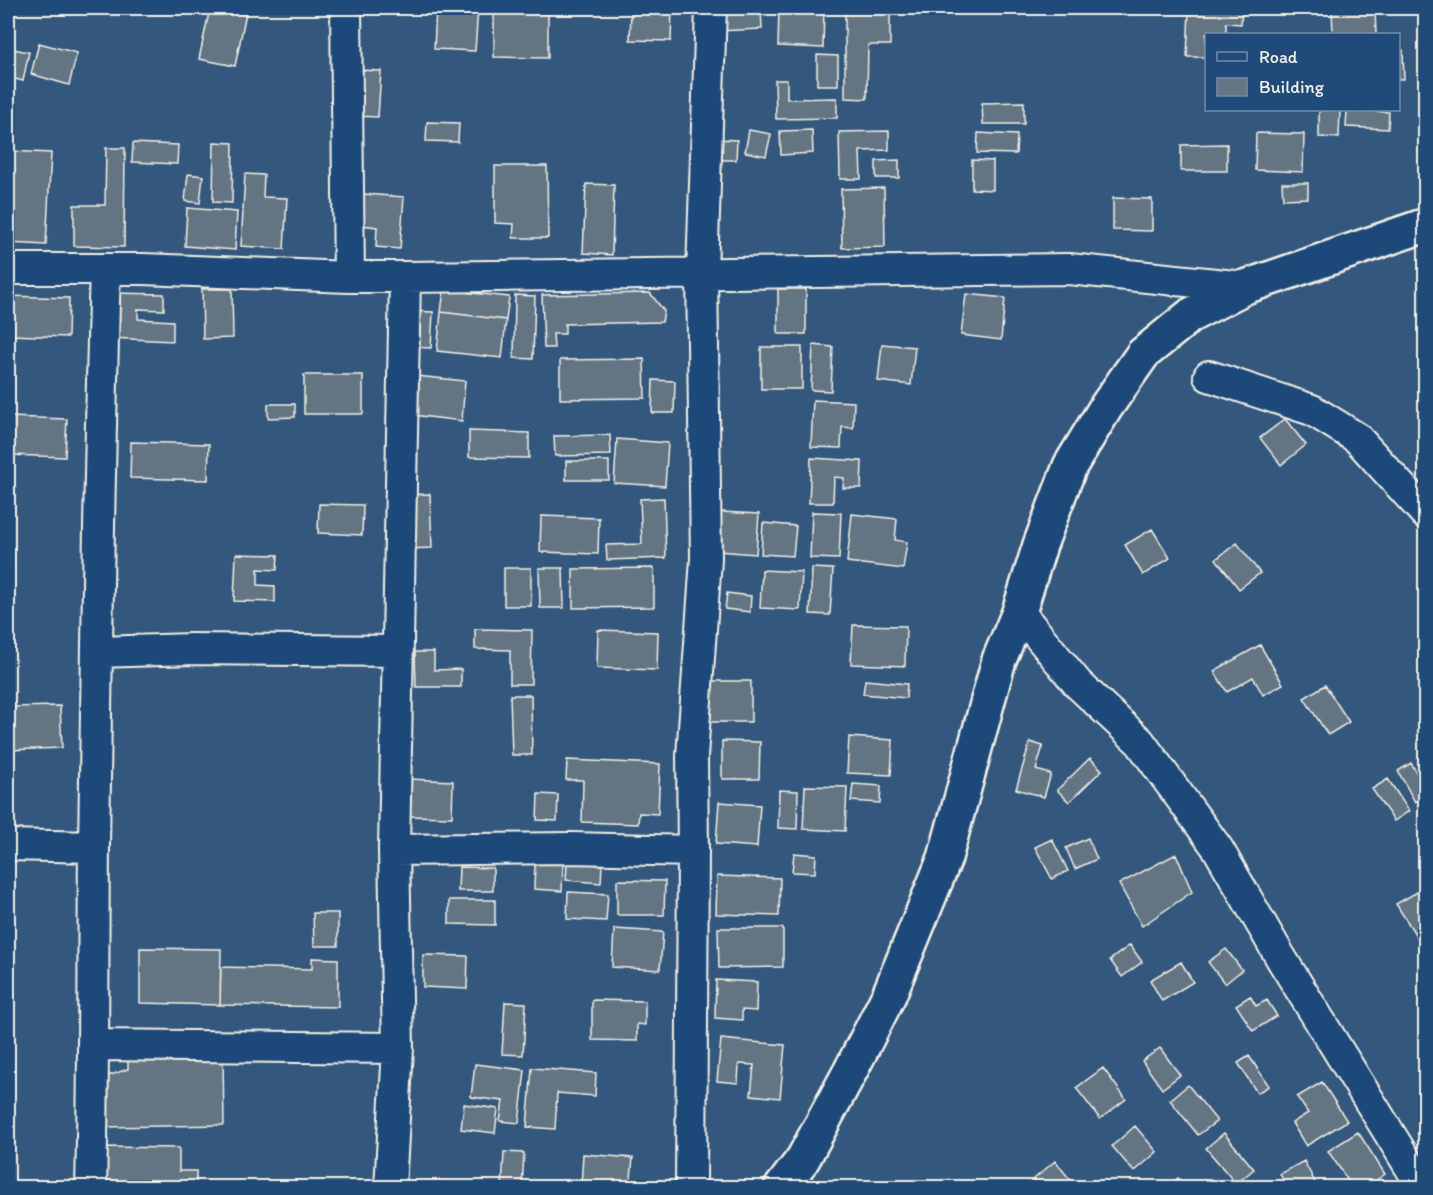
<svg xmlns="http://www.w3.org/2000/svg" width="1433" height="1195" font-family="Itim,sans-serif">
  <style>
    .building { fill: #637483; stroke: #f4f1e8; stroke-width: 1.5 }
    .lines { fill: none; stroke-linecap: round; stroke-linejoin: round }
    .street-casing { stroke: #f4f1e8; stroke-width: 34 }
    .secondary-casing { stroke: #f4f1e8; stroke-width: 38 }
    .street { stroke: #1f4a7a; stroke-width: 30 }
    .secondary { stroke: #1f4a7a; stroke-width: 33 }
  </style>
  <rect width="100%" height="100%" fill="#33577d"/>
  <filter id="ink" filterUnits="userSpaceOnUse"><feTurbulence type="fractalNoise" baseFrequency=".0167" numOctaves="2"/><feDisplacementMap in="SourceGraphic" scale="12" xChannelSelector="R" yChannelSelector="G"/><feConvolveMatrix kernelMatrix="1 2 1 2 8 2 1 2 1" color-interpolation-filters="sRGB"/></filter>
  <g filter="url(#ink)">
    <path class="building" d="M 210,8 L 247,8 L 235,66 L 199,59 Z
      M 436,8 L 478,8 L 475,51 L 434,49 Z
      M 494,8 L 526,8 L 526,13 L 548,13 L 548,58 L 494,57 Z
      M 631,8 L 672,8 L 671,41 L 630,40 Z
      M 715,8 L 761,8 L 762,29 L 716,31 Z
      M 779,8 L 824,8 L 823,48 L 778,46 Z
      M 845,8 L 890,8 L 890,45 L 868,45 L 867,99 L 845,98 Z
      M 1189,8 L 1242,8 L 1241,24 L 1226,23 L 1226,34 L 1206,34 L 1206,57 L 1187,57 Z
      M 1375,10 L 1376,34 L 1333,34 L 1332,11 Z
      M 39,43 L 77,53 L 69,85 L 31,74 Z
      M 8,48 L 29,52 L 23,81 L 8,77 Z
      M 1398,50 L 1403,50 L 1404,79 L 1398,79 Z
      M 817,55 L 838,56 L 838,85 L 817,85 Z
      M 358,70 L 381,71 L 378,117 L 355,116 Z
      M 775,80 L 787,80 L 787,99 L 837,98 L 837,118 L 776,119 Z
      M 1024,102 L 1024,124 L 983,124 L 982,103 Z
      M 1319,110 L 1340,110 L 1339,138 L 1319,137 Z
      M 1347,110 L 1389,112 L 1388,129 L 1346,127 Z
      M 427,122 L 459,123 L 458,142 L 426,141 Z
      M 749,130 L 771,134 L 766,156 L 745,152 Z
      M 812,130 L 813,153 L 781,155 L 780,131 Z
      M 889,131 L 889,150 L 860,151 L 861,179 L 840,179 L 839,132 Z
      M 978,133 L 1017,135 L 1016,154 L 977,153 Z
      M 1256,133 L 1304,134 L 1303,172 L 1255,170 Z
      M 716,139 L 737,140 L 736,160 L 716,160 Z
      M 214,142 L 233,143 L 232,203 L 213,202 Z
      M 133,143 L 178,145 L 177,164 L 132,162 Z
      M 1227,144 L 1227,171 L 1181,171 L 1181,145 Z
      M 106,148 L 125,148 L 124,247 L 74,246 L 74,205 L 105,205 Z
      M 8,151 L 51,153 L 46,245 L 8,243 Z
      M 899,160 L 899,178 L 876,178 L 876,161 Z
      M 972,160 L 993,161 L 993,190 L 972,189 Z
      M 495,166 L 547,166 L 548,238 L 513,238 L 514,224 L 495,223 Z
      M 188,174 L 203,176 L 200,203 L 185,201 Z
      M 245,174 L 264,175 L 263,197 L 287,198 L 284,249 L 241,246 Z
      M 1282,183 L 1308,183 L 1308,198 L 1283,199 Z
      M 586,184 L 614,185 L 612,255 L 583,253 Z
      M 884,188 L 885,247 L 842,248 L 841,189 Z
      M 364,194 L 404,197 L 400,249 L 376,247 L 377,227 L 362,225 Z
      M 1113,198 L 1152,199 L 1152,231 L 1113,230 Z
      M 187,208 L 237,212 L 235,250 L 185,246 Z
      M 202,289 L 232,289 L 233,338 L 203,339 Z
      M 778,289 L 806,289 L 806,334 L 778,334 Z
      M 444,290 L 509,297 L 506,320 L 441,312 Z
      M 110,293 L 164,294 L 164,310 L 138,309 L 138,319 L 173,321 L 173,341 L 109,338 Z
      M 650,293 L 664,311 L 662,322 L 565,324 L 565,334 L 553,334 L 554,348 L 544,348 L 542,295 Z
      M 966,294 L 1005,298 L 1001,340 L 961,335 Z
      M 515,295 L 535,296 L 533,359 L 514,358 Z
      M 8,296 L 69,298 L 68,337 L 8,335 Z
      M 411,311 L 433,312 L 431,348 L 409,347 Z
      M 441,312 L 506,320 L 502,358 L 437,351 Z
      M 882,344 L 915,347 L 911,385 L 878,381 Z
      M 813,345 L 833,347 L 831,391 L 811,390 Z
      M 761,347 L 802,347 L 802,389 L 761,389 Z
      M 644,359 L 645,398 L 560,399 L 560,360 Z
      M 304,375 L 363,375 L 363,414 L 304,414 Z
      M 416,376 L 465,381 L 462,421 L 412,415 Z
      M 653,380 L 675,381 L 674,413 L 652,413 Z
      M 813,400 L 854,402 L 853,428 L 842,427 L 841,448 L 811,447 Z
      M 268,404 L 295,404 L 295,417 L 268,418 Z
      M 8,417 L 67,419 L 65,457 L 8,455 Z
      M 1285,419 L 1306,445 L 1281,465 L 1260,438 Z
      M 469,431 L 529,433 L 529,458 L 469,457 Z
      M 610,435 L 611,455 L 555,456 L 554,436 Z
      M 617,439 L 668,443 L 665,486 L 614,483 Z
      M 131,442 L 209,444 L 208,480 L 130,478 Z
      M 811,458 L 862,461 L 861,488 L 843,488 L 844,478 L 834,477 L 833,503 L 809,503 Z
      M 566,461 L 609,461 L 609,480 L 566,480 Z
      M 430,494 L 432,548 L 406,549 L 404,495 Z
      M 664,498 L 666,558 L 607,560 L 606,545 L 642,544 L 640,499 Z
      M 319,504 L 363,505 L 362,535 L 318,533 Z
      M 720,512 L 759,514 L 756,554 L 717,551 Z
      M 812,512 L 841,513 L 839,559 L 810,558 Z
      M 852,514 L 897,519 L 895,540 L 907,542 L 903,569 L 847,562 Z
      M 541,516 L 599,518 L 598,554 L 540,552 Z
      M 763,523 L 796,526 L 793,556 L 761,554 Z
      M 1152,529 L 1170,558 L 1143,575 L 1125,545 Z
      M 1237,543 L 1260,573 L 1239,589 L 1216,559 Z
      M 236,554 L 278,555 L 277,570 L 258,569 L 258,585 L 275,586 L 275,602 L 234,601 Z
      M 8,556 L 13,557 L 12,578 L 8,578 Z
      M 504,568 L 531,568 L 531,606 L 504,606 Z
      M 539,568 L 563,568 L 564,608 L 540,608 Z
      M 654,568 L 654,607 L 573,608 L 573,569 Z
      M 812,568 L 833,569 L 830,615 L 810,614 Z
      M 762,570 L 802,572 L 800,610 L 760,608 Z
      M 727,593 L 751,596 L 750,612 L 725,609 Z
      M 853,625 L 906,626 L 905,666 L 851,664 Z
      M 475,629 L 532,630 L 531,684 L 510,684 L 510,650 L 475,649 Z
      M 598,630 L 658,632 L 657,670 L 597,668 Z
      M 1260,645 L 1283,684 L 1263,695 L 1253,677 L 1227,692 L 1214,671 Z
      M 415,652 L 434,652 L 434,670 L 461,669 L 461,687 L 416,687 Z
      M 865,680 L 907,684 L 906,698 L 863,694 Z
      M 704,681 L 751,681 L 751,722 L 704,722 Z
      M 1325,685 L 1349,722 L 1328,735 L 1304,698 Z
      M 510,695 L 531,695 L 532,755 L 512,755 Z
      M 60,706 L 62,748 L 8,750 L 8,707 Z
      M 849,737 L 893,740 L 891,775 L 847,773 Z
      M 722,741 L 760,742 L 759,779 L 722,779 Z
      M 1030,742 L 1043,746 L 1036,770 L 1051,774 L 1044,797 L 1016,789 Z
      M 1090,758 L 1102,770 L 1069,802 L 1057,790 Z
      M 567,760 L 660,764 L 658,814 L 639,813 L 638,824 L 582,822 L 583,780 L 566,780 Z
      M 1411,763 L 1426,789 L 1426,796 L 1415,802 L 1398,771 Z
      M 408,779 L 453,781 L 452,817 L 408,816 Z
      M 1388,779 L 1409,811 L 1394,821 L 1372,789 Z
      M 853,784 L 881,786 L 880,803 L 851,801 Z
      M 805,786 L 847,787 L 845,831 L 803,829 Z
      M 779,790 L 798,791 L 797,829 L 778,828 Z
      M 538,794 L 558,795 L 557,821 L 537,820 Z
      M 719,802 L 760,805 L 757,847 L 716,844 Z
      M 1088,838 L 1097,859 L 1075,869 L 1066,848 Z
      M 1052,839 L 1068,871 L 1052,879 L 1035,847 Z
      M 794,853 L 816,855 L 815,873 L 792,872 Z
      M 1176,854 L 1192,892 L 1142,926 L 1119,884 Z
      M 535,862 L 563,864 L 562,891 L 534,889 Z
      M 567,862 L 602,865 L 601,883 L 566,880 Z
      M 459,867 L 493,868 L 493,891 L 458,891 Z
      M 717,876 L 780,878 L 779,916 L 716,914 Z
      M 617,880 L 665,881 L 664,915 L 617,915 Z
      M 1426,887 L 1426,932 L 1417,937 L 1396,904 Z
      M 568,892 L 608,894 L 606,921 L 567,919 Z
      M 449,900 L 495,900 L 495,925 L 449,924 Z
      M 313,913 L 338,913 L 338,946 L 314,946 Z
      M 718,928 L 783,928 L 783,967 L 719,968 Z
      M 614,929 L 663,932 L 660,970 L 612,967 Z
      M 1130,945 L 1142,962 L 1122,977 L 1110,960 Z
      M 140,948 L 221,949 L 220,1005 L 140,1003 Z
      M 1226,949 L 1242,970 L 1225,984 L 1208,962 Z
      M 423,955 L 468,956 L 467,989 L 423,987 Z
      M 312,958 L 338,959 L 338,1007 L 220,1005 L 221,967 L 312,969 Z
      M 1181,962 L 1193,982 L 1162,1001 L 1150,980 Z
      M 716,980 L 757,982 L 756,1011 L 742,1010 L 742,1020 L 715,1018 Z
      M 1250,996 L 1256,1006 L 1267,1000 L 1277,1016 L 1253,1031 L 1236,1005 Z
      M 592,1000 L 645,1001 L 645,1025 L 637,1024 L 637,1041 L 592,1040 Z
      M 505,1002 L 526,1003 L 523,1055 L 502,1054 Z
      M 721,1039 L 785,1045 L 780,1098 L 751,1095 L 754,1065 L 739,1064 L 738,1083 L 717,1081 Z
      M 1160,1048 L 1180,1075 L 1162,1089 L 1142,1061 Z
      M 1249,1056 L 1269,1086 L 1257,1093 L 1238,1063 Z
      M 223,1059 L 224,1125 L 106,1127 L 105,1077 L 128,1069 L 128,1061 Z
      M 475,1064 L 525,1070 L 519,1123 L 500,1121 L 503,1101 L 471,1097 Z
      M 532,1068 L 596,1073 L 595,1096 L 557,1093 L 555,1129 L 527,1127 Z
      M 1103,1068 L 1126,1099 L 1100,1119 L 1076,1088 Z
      M 1322,1082 L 1347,1121 L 1306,1146 L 1292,1123 L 1308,1113 L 1297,1097 Z
      M 1188,1085 L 1217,1121 L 1198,1135 L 1170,1100 Z
      M 464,1104 L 498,1109 L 495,1133 L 461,1129 Z
      M 1135,1126 L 1157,1152 L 1134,1172 L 1112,1146 Z
      M 1358,1132 L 1385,1174 L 1365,1188 L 1353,1188 L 1328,1151 Z
      M 1224,1133 L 1254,1169 L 1236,1184 L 1206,1148 Z
      M 100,1147 L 179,1148 L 179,1171 L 196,1171 L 196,1188 L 101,1188 Z
      M 504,1152 L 524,1153 L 522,1188 L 502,1188 Z
      M 583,1154 L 633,1158 L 630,1188 L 581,1188 Z
      M 1055,1161 L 1077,1188 L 1031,1188 L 1028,1184 Z
      M 1304,1161 L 1318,1188 L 1288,1188 L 1280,1174 Z
      M 1178,1178 L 1186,1188 L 1166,1188 Z"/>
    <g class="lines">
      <g class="street-casing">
        <path id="street" d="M 346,8 L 349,277
          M 8,269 L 143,269 L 349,277 L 405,277 L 1069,269 L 1245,287
          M 1209,376 L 1312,410 L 1357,438 L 1426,514
          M 1019,612 L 1078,684 L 1140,742 L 1218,849 L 1281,958 L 1422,1186
          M 98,652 L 192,649 L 397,651
          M 8,845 L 94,847
          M 394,850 L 571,848 L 693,851
          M 95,1045 L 398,1048
          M 91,1188 C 94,1074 93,960 94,846 C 97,654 99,461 105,269
          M 390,1188 L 398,1048 L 394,850 L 405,277
          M 691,1188 L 693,851 L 692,756 L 706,559 L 702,272 L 711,8"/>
      </g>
      <g class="secondary-casing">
        <path id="secondary" d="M 781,1188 L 803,1159 L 852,1068 L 889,995 L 945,858 L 999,660 L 1019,612 L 1040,545 L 1070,466 L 1106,407 L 1143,354 L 1191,315 L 1245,287 L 1426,225"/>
      </g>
      <use href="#street" class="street"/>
      <use href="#secondary" class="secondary"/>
    </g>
  </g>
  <rect width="1433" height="1195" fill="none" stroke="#1f4a7a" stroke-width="30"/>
  <rect x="15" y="15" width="1403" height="1165" fill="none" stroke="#f4f1e8" stroke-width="2" filter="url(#ink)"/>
  <rect x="1205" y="33" width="195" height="78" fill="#1f4a7a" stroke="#748da6" stroke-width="1.5"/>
  <rect x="1217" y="52" width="30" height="9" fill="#1f4a7a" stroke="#748da6" stroke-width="1.5"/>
  <text x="1259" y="63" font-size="18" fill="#f4f1e8">Road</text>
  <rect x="1217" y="78" width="30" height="18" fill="#637483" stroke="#748da6" stroke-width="1.5"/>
  <text x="1259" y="93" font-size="18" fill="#f4f1e8">Building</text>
</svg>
